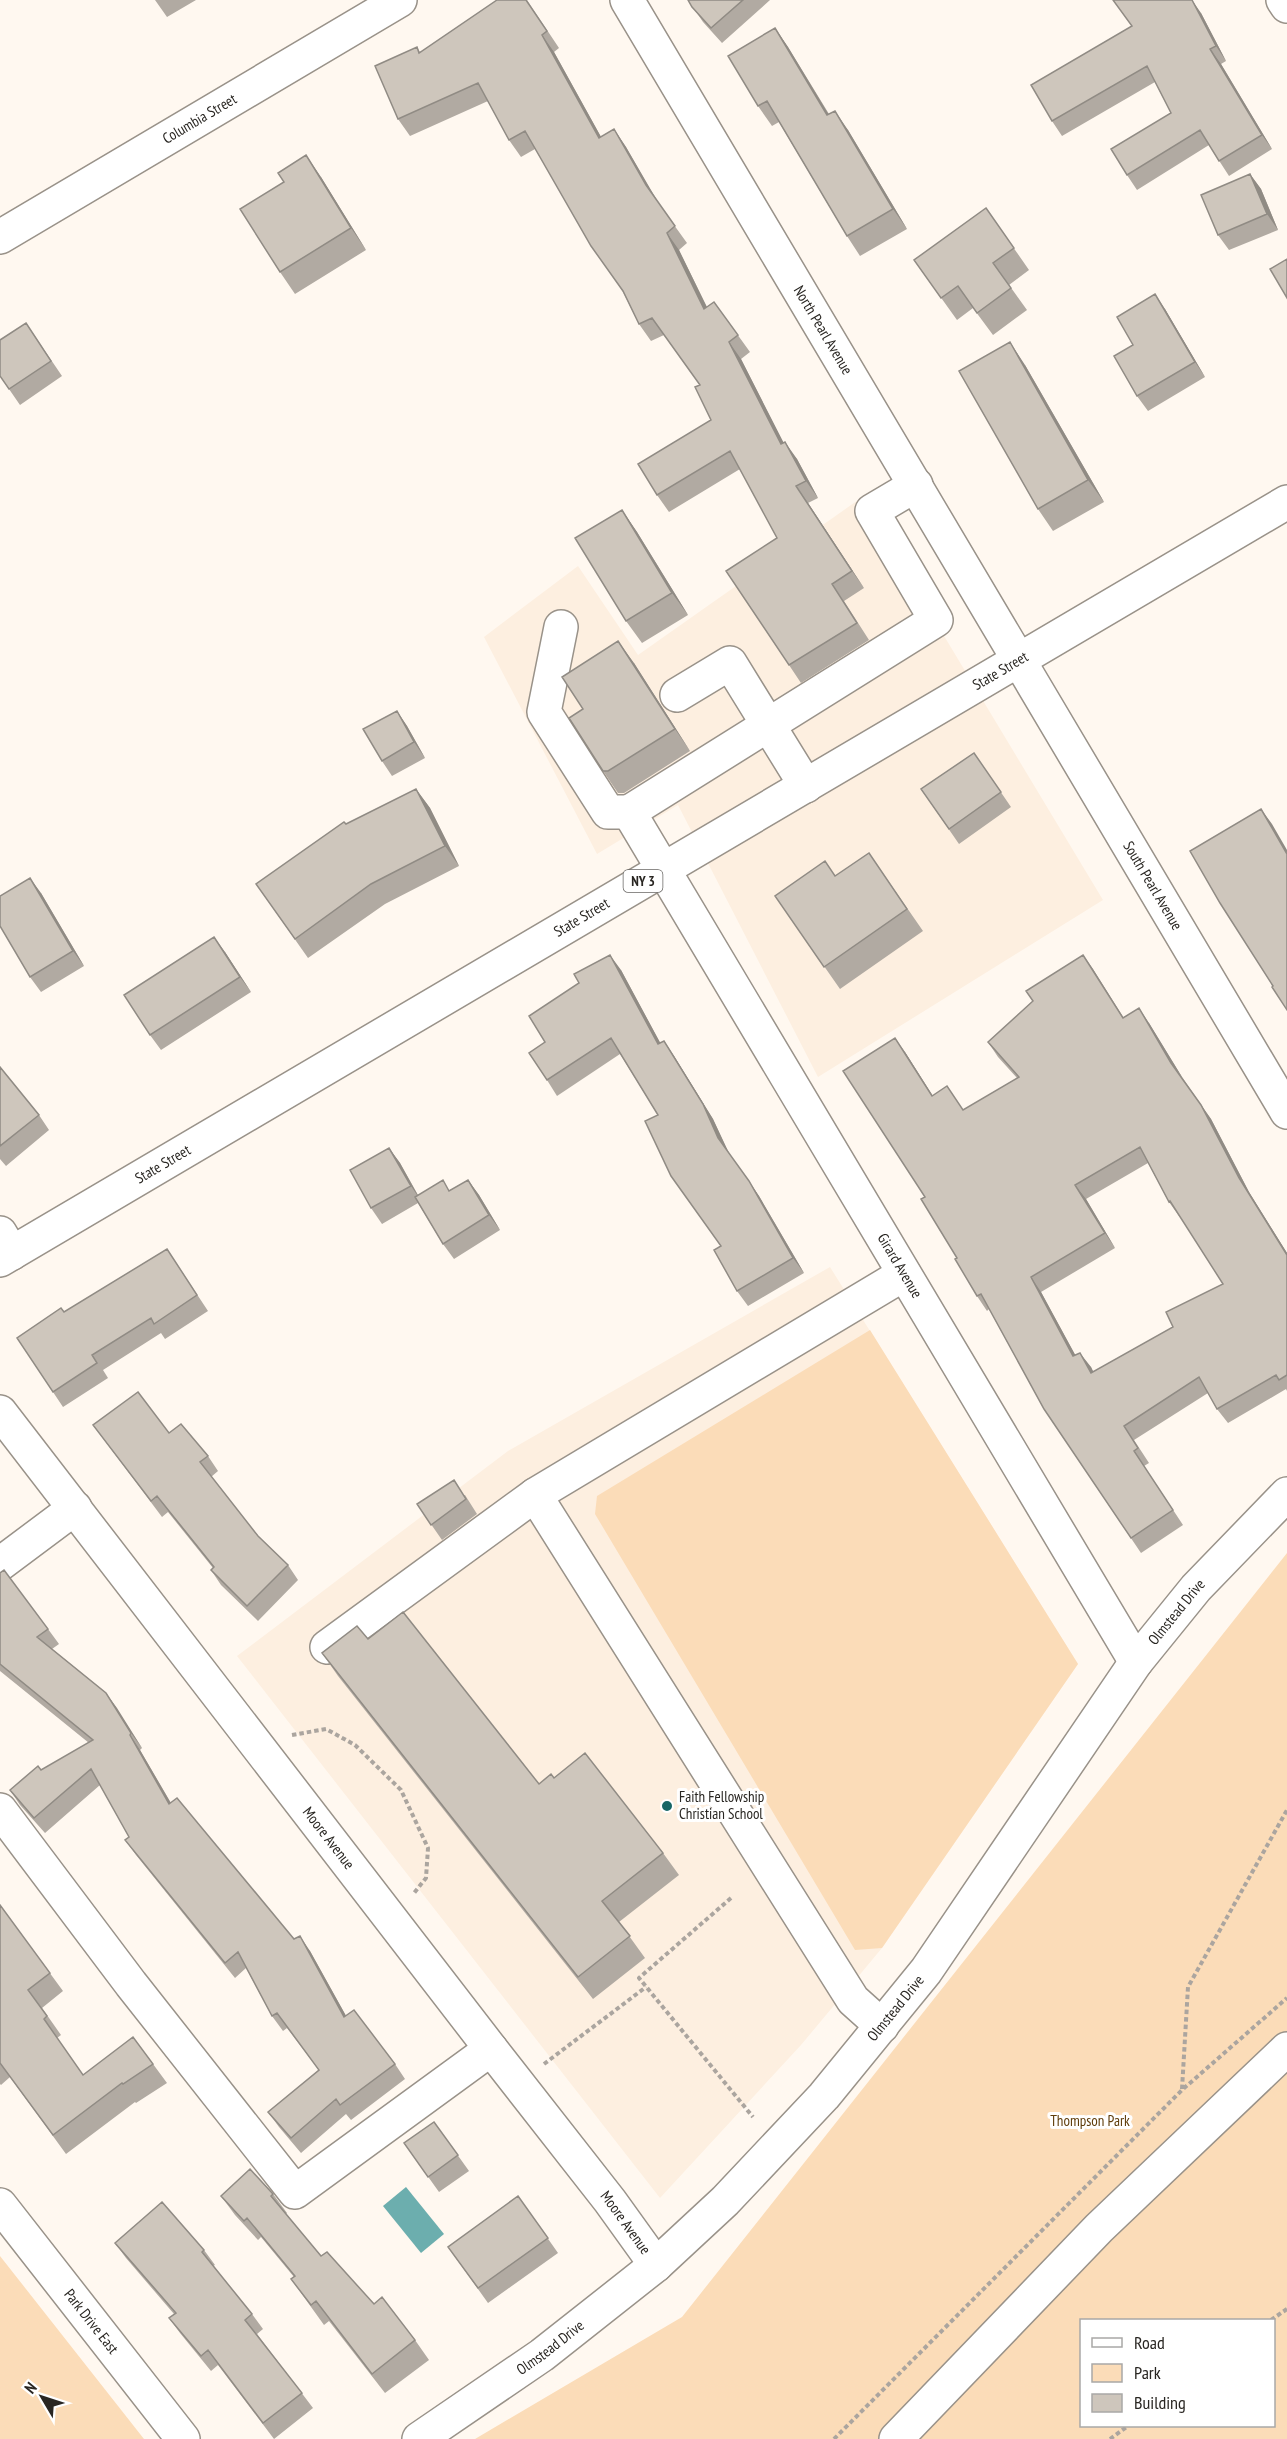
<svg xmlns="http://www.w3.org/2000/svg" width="1287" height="2439" font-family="'PT Sans Narrow',sans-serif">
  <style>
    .built { fill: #fdefe0 }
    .green { fill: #fbdcb8; fill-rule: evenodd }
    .water { fill: #6caeae }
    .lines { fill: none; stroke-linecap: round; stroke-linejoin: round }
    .minor-casing { stroke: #999289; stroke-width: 36 }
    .highway-casing { stroke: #999289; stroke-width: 36 }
    .path { stroke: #aba59f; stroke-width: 4; stroke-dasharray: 4.5 3; stroke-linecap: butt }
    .minor { stroke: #fff; stroke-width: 33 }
    .highway { stroke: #fff; stroke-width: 33 }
    .wall { fill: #b1aaa2; fill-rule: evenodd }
    .shaded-wall { fill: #908b84 }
    .building { fill: #cec6bc; stroke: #908b84; stroke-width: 1.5; fill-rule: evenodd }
    .poi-dot { fill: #176666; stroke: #fff; stroke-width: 2 }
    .labels { text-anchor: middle; stroke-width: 6; stroke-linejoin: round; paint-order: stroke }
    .shield { fill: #fff; stroke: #696764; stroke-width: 1.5 }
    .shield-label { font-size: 14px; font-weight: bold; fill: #292622 }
    .street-label { font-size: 15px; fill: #292622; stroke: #fff }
    .poi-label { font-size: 15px; fill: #292622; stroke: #fff; text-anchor: start }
    .park-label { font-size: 15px; fill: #5f3d0b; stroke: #fff }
  </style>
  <rect width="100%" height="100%" fill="#fff8f0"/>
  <path class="built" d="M 861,498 L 1103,900 L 818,1077 L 678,805 L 597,854 L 484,637 L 578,566 L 638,655 Z
    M 830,1267 L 1078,1664 L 882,1948 L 801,2045 L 660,2198 L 237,1656 L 508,1451 Z"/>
  <path class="green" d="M 870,1330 L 1078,1664 L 882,1948 L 855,1950 L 595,1514 L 597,1496 Z
    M 1287,1553 L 1287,2439 L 475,2439 L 682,2317 ZM 1082,2320 L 1274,2320 L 1274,2426 L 1082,2426 Z
    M 0,2256 L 144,2439 L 0,2439 Z"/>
  <path class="water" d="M 406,2187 L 444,2234 L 421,2253 L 383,2206 Z"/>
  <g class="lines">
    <g class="minor-casing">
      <g id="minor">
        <path id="s1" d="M 627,0 L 1287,1112"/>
        <path d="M 1283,0 L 1287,6"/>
        <path id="s2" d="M 0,237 L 400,0"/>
        <path id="s3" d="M 916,485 L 872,511 L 936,620 L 629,812 L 1136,1662"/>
        <path d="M 561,627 L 544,712 L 608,812 L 629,812"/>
        <path d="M 677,695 L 730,663 L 806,786"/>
        <path d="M 0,1233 L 12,1253"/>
        <path id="s4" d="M 0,1412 L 491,2049 L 610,2201 L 656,2265"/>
        <path d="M 0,1564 L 75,1508"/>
        <path d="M 327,1647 L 535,1495"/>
        <path d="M 0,1810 L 131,1984 L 295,2192 L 491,2049"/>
        <path d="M 882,2026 L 853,2000 L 535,1495 L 904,1274"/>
        <path id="s5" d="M 0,2205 L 183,2439"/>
        <path id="s6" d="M 419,2439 L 542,2355 L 656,2265 L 725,2201 L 824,2096 L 926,1971 L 1136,1662 L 1196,1588 L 1287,1494"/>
        <path d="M 896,2439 L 1099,2228 L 1287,2049"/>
      </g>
    </g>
    <g class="highway-casing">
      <g id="highway">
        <path id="s7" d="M 0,1260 L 1287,502"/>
      </g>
    </g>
    <path class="path" d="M 292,1735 L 326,1729 L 355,1745 L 401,1790 L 428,1848 L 426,1878 L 414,1893
      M 731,1898 L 639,1978 L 753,2117
      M 544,2064 L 646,1987
      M 1182,2089 L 1188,1987 L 1287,1810
      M 1271,2320 L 1287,2309
      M 834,2439 L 1182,2090 L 1287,1998
      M 1110,2439 L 1128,2426"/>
    <use href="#minor" class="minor"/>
    <use href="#highway" class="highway"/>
  </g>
  <path class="wall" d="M 155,0 L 196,0 L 167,17 Z
    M 527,0 L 559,48 L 554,52 L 601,137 L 614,129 L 626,147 L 656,200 L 687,243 L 679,250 L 707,307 L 714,302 L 750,352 L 741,359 L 783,443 L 797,459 L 818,498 L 808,503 L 864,588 L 844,601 L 869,640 L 801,683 L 789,665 L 777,538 L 740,469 L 669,512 L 657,495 L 711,420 L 700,385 L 664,335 L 651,341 L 639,324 L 623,292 L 535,149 L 521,157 L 509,140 L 488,101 L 410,136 L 398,119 L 417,47 L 420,52 Z
    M 688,0 L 770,0 L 722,43 L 703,22 Z
    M 1201,13 L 1226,61 L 1221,64 L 1272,149 L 1229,176 L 1209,145 L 1137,190 L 1127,175 L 1171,113 L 1155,82 L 1062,136 L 1052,121 L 1132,26 Z
    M 775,28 L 788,47 L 829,114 L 848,130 L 907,229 L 860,256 L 847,236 L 779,122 L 772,126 L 758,106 Z
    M 1250,174 L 1261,189 L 1278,230 L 1229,250 L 1218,235 Z
    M 321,177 L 366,250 L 295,294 L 280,272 L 284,182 Z
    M 986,208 L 1029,270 L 1009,285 L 1027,310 L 993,335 L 973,308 L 957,320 L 914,260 Z
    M 1165,309 L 1205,377 L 1148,411 L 1137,396 L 1133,345 Z
    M 26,323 L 62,376 L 20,405 L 0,376 Z
    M 1025,365 L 1104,502 L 1053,531 L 1038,509 Z
    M 622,510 L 637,532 L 688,615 L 642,643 L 626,621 Z
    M 634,663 L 690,751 L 624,793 L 618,793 L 603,771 L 583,709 Z
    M 397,711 L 407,726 L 425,758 L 392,776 L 382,761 Z
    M 974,753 L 1011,807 L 959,844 L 921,789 Z
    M 416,789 L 430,808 L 459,866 L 385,904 L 308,958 L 256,884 Z
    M 869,853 L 923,931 L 840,989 L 775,896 L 836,876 Z
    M 41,893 L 84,966 L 41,992 L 30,977 Z
    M 225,952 L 251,992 L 161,1050 L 150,1035 Z
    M 1083,955 L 1123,1018 L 1149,1023 L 1182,1077 L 1211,1119 L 1249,1192 L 1287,1253 L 1287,1391 L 1286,1389 L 1228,1423 L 1217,1409 L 1208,1393 L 1134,1440 L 1149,1463 L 1144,1466 L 1183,1525 L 1141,1553 L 1044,1409 L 989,1309 L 987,1311 L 977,1296 L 925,1197 L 905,1052 L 933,1096 L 964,1110 L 1017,1078 L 998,1057 L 988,1042 ZM 1148,1163 L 1169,1202 L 1179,1216 L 1180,1216 L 1223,1284 L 1173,1327 L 1093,1372 L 1091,1367 L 1075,1355 L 1041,1292 L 1115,1248 L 1086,1199 Z
    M 621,970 L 660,1043 L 664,1041 L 674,1056 L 713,1119 L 728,1152 L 759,1196 L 804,1273 L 748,1306 L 737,1291 L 721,1246 L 658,1115 L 620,1054 L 557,1096 L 547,1080 L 545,1042 L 579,983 Z
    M 0,1067 L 39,1115 L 49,1130 L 6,1166 L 0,1159 Z
    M 389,1148 L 400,1163 L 418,1195 L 450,1190 L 468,1180 L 479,1195 L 500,1230 L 454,1259 L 443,1244 L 418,1203 L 382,1224 L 371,1208 Z
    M 167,1249 L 208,1311 L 165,1339 L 161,1333 L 103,1370 L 108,1378 L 63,1407 L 53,1392 L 64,1312 Z
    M 93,1425 L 169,1433 L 208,1456 L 218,1471 L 211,1477 L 258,1536 L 288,1565 L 298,1580 L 258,1621 L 221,1585 L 211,1570 L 213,1568 L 168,1512 L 162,1517 Z
    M 465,1495 L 477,1514 L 442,1540 L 417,1504 Z
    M 0,1573 L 48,1629 L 59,1644 L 52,1649 L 106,1693 L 142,1748 L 140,1750 L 171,1803 L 294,1939 L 310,1951 L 346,2016 L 395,2064 L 405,2079 L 351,2120 L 346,2114 L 301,2153 L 279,2127 L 268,2112 L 319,2070 L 287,2028 L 283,2031 L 272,2016 L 246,1968 L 235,1978 L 136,1855 L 125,1840 L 129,1837 L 100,1785 L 45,1833 L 20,1805 L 10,1790 L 89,1743 L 0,1671 Z
    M 368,1639 L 539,1784 L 554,1778 L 663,1853 L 679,1875 L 619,1922 L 645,1958 L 593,1999 L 338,1676 L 322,1653 Z
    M 0,1905 L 63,1991 L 42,2008 L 61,2035 L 57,2038 L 83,2075 L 153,2064 L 167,2083 L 136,2103 L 135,2102 L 66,2154 L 10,2077 L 1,2085 L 0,2084 Z
    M 434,2122 L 469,2171 L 439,2192 L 404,2143 Z
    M 273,2194 L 287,2213 L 286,2214 L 321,2256 L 415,2340 L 429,2360 L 385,2393 L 329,2321 L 324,2325 L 291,2279 L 294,2277 L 261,2237 L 258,2240 L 235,2215 L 221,2196 Z
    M 518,2196 L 558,2253 L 488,2303 L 448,2247 Z
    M 115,2243 L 204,2250 L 215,2265 L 213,2266 L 252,2314 L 263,2329 L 257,2334 L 313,2408 L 274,2439 L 218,2365 L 211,2371 L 180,2333 L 169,2318 L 174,2314 L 126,2258 Z"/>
  <path class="shaded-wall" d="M 1192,0 L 1201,13 L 1226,61 L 1216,46 Z
    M 775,28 L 788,47 L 841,135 L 827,115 Z
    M 542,35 L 554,52 L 611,155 L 599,138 Z
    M 1210,49 L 1221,64 L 1272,149 L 1262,135 Z
    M 835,111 L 848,130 L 907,229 L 893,209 Z
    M 614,129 L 626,147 L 658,202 L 646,185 Z
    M 306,155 L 321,177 L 366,250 L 351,228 Z
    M 1250,174 L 1261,189 L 1278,230 L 1267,214 Z
    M 667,233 L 679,250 L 716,326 L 704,309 Z
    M 1155,294 L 1165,309 L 1205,377 L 1195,362 Z
    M 729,342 L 741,359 L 793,461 L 781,444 Z
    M 1010,342 L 1025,365 L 1104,502 L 1088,480 Z
    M 785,442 L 797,459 L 818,498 L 806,481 Z
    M 796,486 L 808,503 L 864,588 L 852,571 Z
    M 622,510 L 637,532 L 688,615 L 672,593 Z
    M 618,641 L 634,663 L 690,751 L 675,729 Z
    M 397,711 L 407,726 L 425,758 L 414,742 Z
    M 416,789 L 430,808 L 459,866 L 445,846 Z
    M 1261,809 L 1272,824 L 1287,850 L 1287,854 Z
    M 30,878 L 41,893 L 84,966 L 73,951 Z
    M 214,937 L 225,952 L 251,992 L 240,977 Z
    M 610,955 L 621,970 L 669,1059 L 658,1044 Z
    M 1083,955 L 1093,969 L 1133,1033 L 1123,1018 Z
    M 1139,1008 L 1149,1023 L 1182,1077 L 1171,1063 Z
    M 895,1038 L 905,1052 L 942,1111 L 932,1096 Z
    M 664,1041 L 674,1056 L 713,1119 L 729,1153 L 718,1138 Z
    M 1201,1105 L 1211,1119 L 1249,1192 L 1287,1253 L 1287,1255 L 1239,1178 Z
    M 389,1148 L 400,1163 L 421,1201 L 411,1186 Z
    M 468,1180 L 479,1195 L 500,1230 L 489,1215 Z
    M 749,1181 L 759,1196 L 804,1273 L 793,1258 Z
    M 1075,1185 L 1086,1199 L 1115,1248 L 1105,1233 Z
    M 1031,1277 L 1041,1292 L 1084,1371 L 1073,1356 Z
    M 1080,1353 L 1091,1367 L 1101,1387 L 1091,1373 Z
    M 106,1693 L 117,1708 L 142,1748 L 131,1733 Z
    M 130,1735 L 140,1750 L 180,1819 L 169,1804 Z
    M 300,1936 L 310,1951 L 355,2032 L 344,2017 Z"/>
  <path class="building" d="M 497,0 L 526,0 L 547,31 L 542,35 L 599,138 L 614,129 L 646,185 L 675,226 L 667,233 L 704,309 L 714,302 L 738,335 L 729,342 L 781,444 L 785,442 L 806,481 L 796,486 L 852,571 L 832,584 L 857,623 L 789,665 L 726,571 L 777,538 L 730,451 L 657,495 L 638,464 L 711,420 L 695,387 L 700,385 L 652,318 L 639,324 L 623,291 L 591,246 L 525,131 L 509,140 L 478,83 L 398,119 L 375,66 L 417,47 L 419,53 Z
    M 688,0 L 743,0 L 711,28 L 692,7 Z
    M 1113,0 L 1192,0 L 1216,46 L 1210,49 L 1262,135 L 1219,161 L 1200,130 L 1127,175 L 1111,149 L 1171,113 L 1147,66 L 1052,121 L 1031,85 L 1132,26 Z
    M 775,28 L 827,115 L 835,111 L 893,209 L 847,236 L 767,101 L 758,106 L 728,56 Z
    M 306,155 L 351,228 L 280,272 L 240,209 L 284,182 L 278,173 Z
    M 1250,174 L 1267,214 L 1218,235 L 1201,195 Z
    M 986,208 L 1014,248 L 993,263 L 1011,288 L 977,313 L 958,286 L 941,298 L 914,260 Z
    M 1287,259 L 1287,298 L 1270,269 Z
    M 1155,294 L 1195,362 L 1137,396 L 1114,356 L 1133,345 L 1117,317 Z
    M 26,323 L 51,361 L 9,389 L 0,376 L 0,340 Z
    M 1010,342 L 1088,480 L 1038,509 L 959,371 Z
    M 622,510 L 672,593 L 626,621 L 575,538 Z
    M 618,641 L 675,729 L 608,771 L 603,771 L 569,718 L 583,709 L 562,677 Z
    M 397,711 L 414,742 L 382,761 L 363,729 Z
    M 974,753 L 1001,792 L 949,829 L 921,789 Z
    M 416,789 L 445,846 L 371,884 L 295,939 L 256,884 L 344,822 L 346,824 Z
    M 1261,809 L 1287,854 L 1287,1010 L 1272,987 L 1273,986 L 1220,903 L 1190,851 Z
    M 869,853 L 907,909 L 824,967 L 775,896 L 825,861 L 835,876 Z
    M 30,878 L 73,951 L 30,977 L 0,926 L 0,896 Z
    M 214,937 L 240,977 L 150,1035 L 124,995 Z
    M 610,955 L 658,1044 L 664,1041 L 703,1104 L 718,1138 L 749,1181 L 793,1258 L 737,1291 L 714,1250 L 721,1246 L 671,1176 L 645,1121 L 658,1115 L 611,1038 L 547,1080 L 529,1053 L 545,1042 L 529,1016 L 579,983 L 574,974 Z
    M 1083,955 L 1123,1018 L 1139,1008 L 1171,1063 L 1201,1105 L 1239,1178 L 1287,1255 L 1287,1375 L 1279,1380 L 1276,1375 L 1217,1409 L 1199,1377 L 1124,1426 L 1138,1448 L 1134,1451 L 1173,1510 L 1131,1538 L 1044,1409 L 981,1294 L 977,1296 L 955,1259 L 957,1258 L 921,1199 L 925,1197 L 843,1071 L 895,1038 L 932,1096 L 947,1086 L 963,1110 L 1019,1077 L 988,1042 L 1033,1001 L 1026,991 ZM 1140,1147 L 1169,1202 L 1170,1201 L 1223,1284 L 1166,1312 L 1173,1327 L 1091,1373 L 1080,1353 L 1073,1356 L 1031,1277 L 1105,1233 L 1075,1185 Z
    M 0,1067 L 39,1115 L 0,1146 Z
    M 389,1148 L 411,1186 L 371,1208 L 350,1170 Z
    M 443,1180 L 449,1191 L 468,1180 L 489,1215 L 443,1244 L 415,1197 Z
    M 167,1249 L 197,1295 L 154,1324 L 151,1318 L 92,1355 L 97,1363 L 53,1392 L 17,1338 L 61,1308 L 64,1312 Z
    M 138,1392 L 169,1433 L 181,1424 L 208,1456 L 200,1462 L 258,1536 L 288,1565 L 247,1606 L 211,1570 L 214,1567 L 157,1496 L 151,1501 L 93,1425 Z
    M 454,1480 L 466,1499 L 431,1525 L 417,1504 Z
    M 4,1570 L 48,1629 L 37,1637 L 106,1693 L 131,1733 L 130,1735 L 169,1804 L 177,1798 L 294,1939 L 300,1936 L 344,2017 L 354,2010 L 395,2064 L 340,2105 L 336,2099 L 291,2138 L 268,2112 L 319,2070 L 277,2013 L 272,2016 L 238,1952 L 225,1963 L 125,1840 L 129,1837 L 91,1769 L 34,1818 L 10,1790 L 38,1766 L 41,1770 L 93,1740 L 0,1664 L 0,1573 Z
    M 403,1612 L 539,1784 L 551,1774 L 554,1778 L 585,1753 L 663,1853 L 602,1901 L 630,1936 L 578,1977 L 322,1653 L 357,1626 L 368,1639 Z
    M 0,1905 L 50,1973 L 28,1990 L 47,2016 L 44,2019 L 83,2075 L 133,2037 L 153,2064 L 123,2084 L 122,2083 L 53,2135 L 0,2063 Z
    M 434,2122 L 458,2155 L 428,2177 L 404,2143 Z
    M 250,2169 L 273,2194 L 271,2196 L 321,2256 L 327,2252 L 374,2304 L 382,2297 L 415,2340 L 372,2374 L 316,2301 L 311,2305 L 291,2279 L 295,2276 L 247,2218 L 244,2221 L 221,2196 Z
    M 518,2196 L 548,2238 L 478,2288 L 448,2247 Z
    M 162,2202 L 204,2250 L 202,2252 L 252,2314 L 245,2320 L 302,2393 L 263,2423 L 208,2350 L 201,2356 L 169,2318 L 176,2313 L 115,2243 Z"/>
  <circle class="poi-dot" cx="667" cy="1806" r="6"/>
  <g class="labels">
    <rect class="shield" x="623.5" y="870" width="39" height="22" rx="4.5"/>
    <g class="shield-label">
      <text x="643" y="886">NY 3</text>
    </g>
    <g class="street-label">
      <text dy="5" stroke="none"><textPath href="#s2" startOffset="232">Columbia Street</textPath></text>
      <text dy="5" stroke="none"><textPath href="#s1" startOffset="384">North Pearl Avenue</textPath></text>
      <text dy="5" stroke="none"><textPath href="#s7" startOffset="1161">State Street</textPath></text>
      <text dy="5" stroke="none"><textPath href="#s1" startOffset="1030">South Pearl Avenue</textPath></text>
      <text dy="5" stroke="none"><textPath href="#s7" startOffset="675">State Street</textPath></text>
      <text dy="5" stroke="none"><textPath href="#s7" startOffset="189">State Street</textPath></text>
      <text dy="5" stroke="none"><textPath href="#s3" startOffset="1068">Girard Avenue</textPath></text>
      <text dy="5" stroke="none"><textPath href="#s6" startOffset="1132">Olmstead Drive</textPath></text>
      <text dy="5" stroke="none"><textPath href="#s4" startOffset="538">Moore Avenue</textPath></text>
      <text dy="5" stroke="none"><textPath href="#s6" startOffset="646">Olmstead Drive</textPath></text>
      <text dy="5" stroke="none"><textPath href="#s4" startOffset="1024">Moore Avenue</textPath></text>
      <text dy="5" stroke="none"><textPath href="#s5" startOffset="148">Park Drive East</textPath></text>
      <text dy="5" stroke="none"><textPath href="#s6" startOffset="160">Olmstead Drive</textPath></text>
    </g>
    <g class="poi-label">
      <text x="679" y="1802">Faith Fellowship<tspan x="679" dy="17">Christian School</tspan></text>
    </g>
    <g class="park-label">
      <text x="1090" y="2126">Thompson Park</text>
    </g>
  </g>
  <rect x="1080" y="2319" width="195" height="108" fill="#ffffff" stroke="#a9a8a7" stroke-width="1.5"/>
  <rect x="1092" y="2338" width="30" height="9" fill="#ffffff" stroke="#a9a8a7" stroke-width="1.5"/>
  <text x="1134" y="2349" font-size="18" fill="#292622">Road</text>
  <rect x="1092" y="2364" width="30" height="18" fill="#fbdcb8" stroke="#a9a8a7" stroke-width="1.5"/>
  <text x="1134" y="2379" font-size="18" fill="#292622">Park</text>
  <rect x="1092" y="2394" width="30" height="18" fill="#cec6bc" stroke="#a9a8a7" stroke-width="1.5"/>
  <text x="1134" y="2409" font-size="18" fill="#292622">Building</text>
  <g transform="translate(42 2397) rotate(309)" stroke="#ffffff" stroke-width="4.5" paint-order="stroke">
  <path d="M0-4.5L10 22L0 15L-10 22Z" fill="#292622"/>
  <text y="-9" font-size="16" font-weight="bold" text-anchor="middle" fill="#292622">N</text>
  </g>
</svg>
